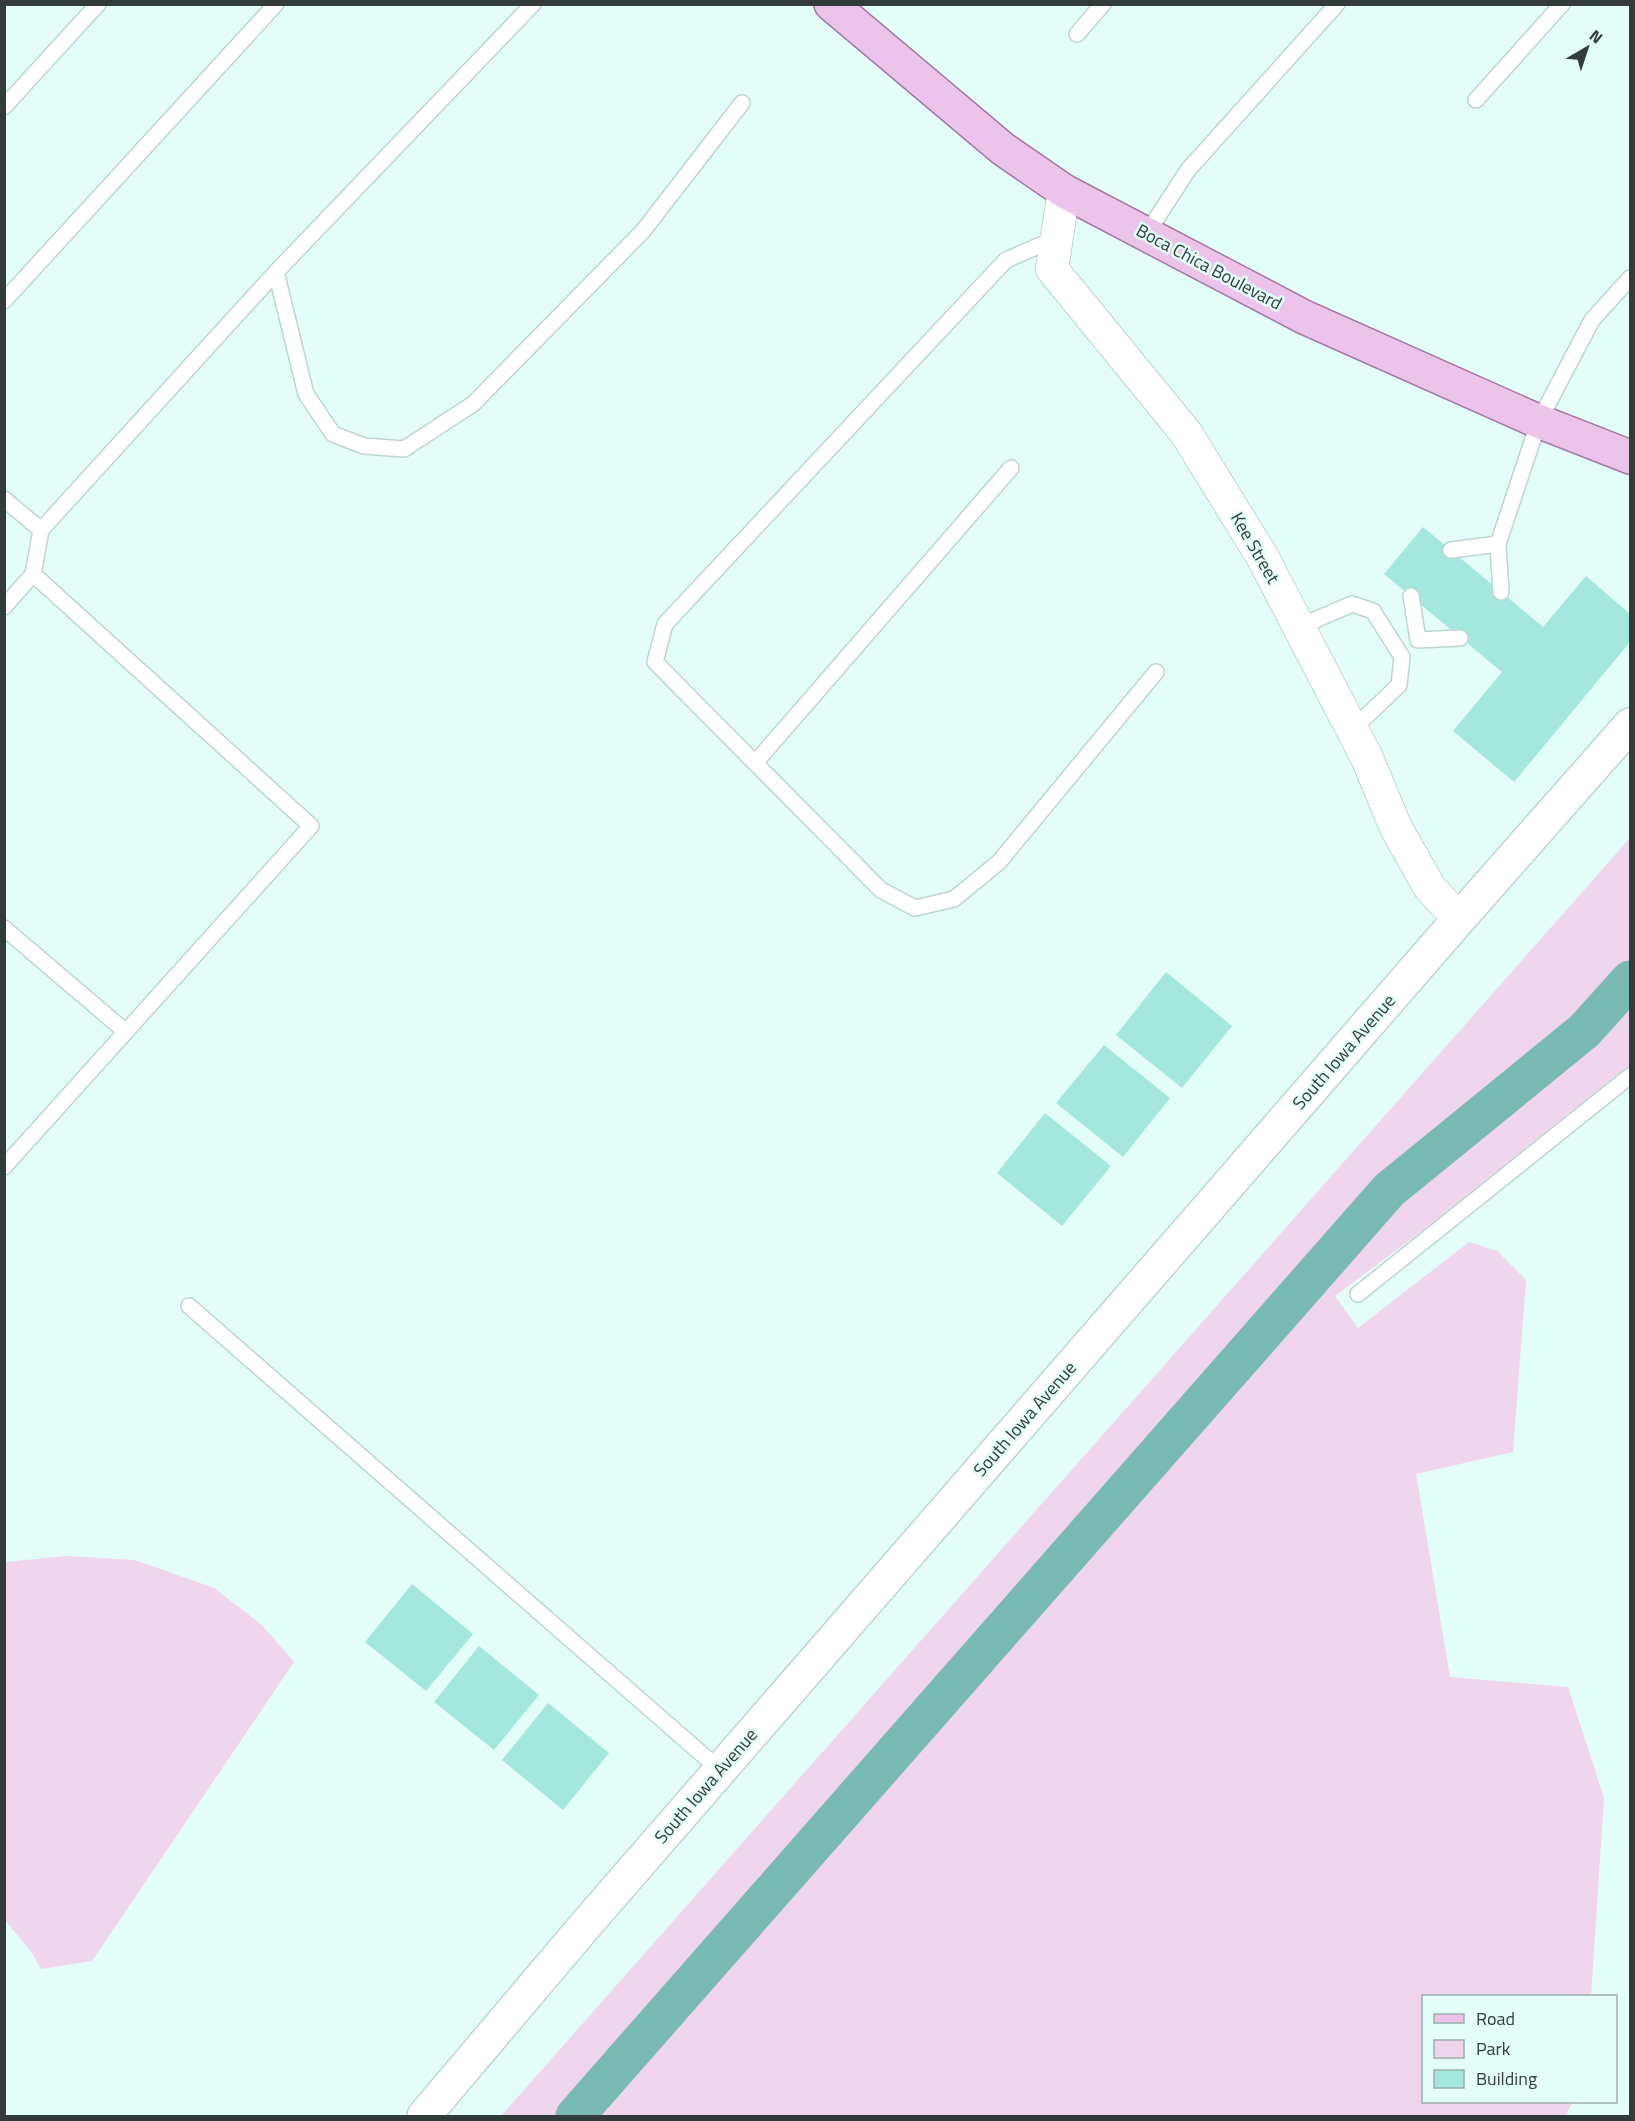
<svg xmlns="http://www.w3.org/2000/svg" width="1635" height="2121" font-family="'Titillium Web',sans-serif">
  <style>
    .green { fill: #efd6ed }
    .lines { fill: none; stroke-linecap: round; stroke-linejoin: round }
    .canal { stroke: #79bbb2; stroke-width: 39 }
    .building { fill: #a4e7dd }
    .service-casing { stroke: #bcd5d1; stroke-width: 18 }
    .minor-casing { stroke: #bcd5d1; stroke-width: 34 }
    .tertiary-casing { stroke: #bcd5d1; stroke-width: 36 }
    .primary-casing { stroke: #a379a4; stroke-width: 36 }
    .service { stroke: #fff; stroke-width: 15 }
    .minor { stroke: #fff; stroke-width: 32 }
    .tertiary { stroke: #fff; stroke-width: 33 }
    .primary { stroke: #ecc3eb; stroke-width: 33 }
    .labels { text-anchor: middle; stroke-width: 5; stroke-linejoin: round; paint-order: stroke }
    .street-label { font-size: 18px; fill: #313b39; stroke: #e3fdf9 }
  </style>
  <rect width="100%" height="100%" fill="#e3fdf9"/>
  <path class="green" d="M 1630,838 L 1630,1075 L 1335,1296 L 1358,1328 L 1469,1242 L 1497,1251 L 1526,1280 L 1513,1452 L 1416,1474 L 1450,1677 L 1568,1687 L 1604,1798 L 1591,1996 L 1424,1996 L 1424,2102 L 1573,2102 L 1565,2116 L 501,2116 Z
    M 67,1556 L 135,1560 L 214,1588 L 262,1625 L 294,1662 L 92,1961 L 41,1969 L 32,1953 L 5,1920 L 5,1562 Z"/>
  <g class="lines">
    <path class="canal" d="M 575,2116 L 1389,1190 L 1584,1031 L 1630,980"/>
  </g>
  <path class="building" d="M 1423,527 L 1543,627 L 1586,576 L 1630,614 L 1630,642 L 1514,782 L 1453,731 L 1502,672 L 1384,574 Z
    M 1166,972 L 1232,1026 L 1182,1088 L 1116,1035 Z
    M 1104,1045 L 1170,1098 L 1123,1157 L 1056,1103 Z
    M 1045,1113 L 1111,1166 L 1062,1226 L 997,1173 Z
    M 412,1584 L 473,1634 L 426,1691 L 365,1642 Z
    M 479,1646 L 539,1695 L 494,1750 L 434,1702 Z
    M 548,1703 L 609,1753 L 563,1810 L 502,1760 Z"/>
  <g class="lines">
    <g class="service-casing">
      <path id="service" d="M 1077,34 L 1103,4
        M 1476,100 L 1562,4
        M 4,107 L 98,4
        M 1147,233 L 1188,170 L 1337,4
        M 1057,238 L 1006,260 L 665,624 L 655,662 L 881,890 L 915,908 L 954,899 L 999,862 L 1156,672
        M 276,272 L 306,394 L 333,434 L 364,446 L 404,449 L 473,404 L 643,231 L 742,103
        M 4,301 L 276,4
        M 4,499 L 41,530 L 33,574 L 311,826 L 4,1167
        M 41,530 L 276,272 L 533,4
        M 1498,544 L 1501,592
        M 1451,550 L 1498,544 L 1539,421 L 1592,320 L 1630,278
        M 1411,596 L 1418,640 L 1460,638
        M 4,607 L 33,574
        M 1299,627 L 1352,604 L 1373,611 L 1402,657 L 1399,685 L 1352,730
        M 755,763 L 1011,468
        M 4,928 L 126,1032
        M 1358,1294 L 1630,1076
        M 189,1306 L 720,1770"/>
    </g>
    <g class="minor-casing">
      <path id="minor" d="M 1064,191 L 1052,269 L 1186,433 L 1263,558 L 1367,758 L 1396,828 L 1430,888 L 1459,919"/>
    </g>
    <g class="tertiary-casing">
      <path id="tertiary" d="M 424,2116 L 583,1928 L 1459,919 L 1630,725"/>
    </g>
    <g class="primary-casing">
      <path id="primary" d="M 831,4 L 1003,149 L 1064,191 L 1304,317 L 1533,419 L 1630,457"/>
    </g>
    <use href="#service" class="service"/>
    <use href="#minor" class="minor"/>
    <use href="#tertiary" class="tertiary"/>
    <use href="#primary" class="primary"/>
  </g>
  <g class="labels">
    <g class="street-label">
      <text transform="translate(1209 267) rotate(28)" y="6">Boca Chica Boulevard</text>
      <text transform="translate(1255 548) rotate(60)" y="6">Kee Street</text>
      <text transform="translate(1344 1052) rotate(-49)" y="6">South Iowa Avenue</text>
      <text transform="translate(1025 1419) rotate(-49)" y="6">South Iowa Avenue</text>
      <text transform="translate(706 1786) rotate(-49)" y="6">South Iowa Avenue</text>
    </g>
  </g>
  <rect width="1635" height="2121" fill="none" stroke="#313b39" stroke-width="12"/>
  <rect x="1422" y="1995" width="195" height="108" fill="#e3fdf9" stroke="#9cafac" stroke-width="1.5"/>
  <rect x="1434" y="2014" width="30" height="9" fill="#ecc3eb" stroke="#9cafac" stroke-width="1.5"/>
  <text x="1476" y="2025" font-size="18" fill="#313b39">Road</text>
  <rect x="1434" y="2040" width="30" height="18" fill="#efd6ed" stroke="#9cafac" stroke-width="1.5"/>
  <text x="1476" y="2055" font-size="18" fill="#313b39">Park</text>
  <rect x="1434" y="2070" width="30" height="18" fill="#a4e7dd" stroke="#9cafac" stroke-width="1.5"/>
  <text x="1476" y="2085" font-size="18" fill="#313b39">Building</text>
  <g transform="translate(1587 48) rotate(39)" stroke="#e3fdf9" stroke-width="4.5" paint-order="stroke">
  <path d="M0-4.5L10 22L0 15L-10 22Z" fill="#313b39"/>
  <text y="-9" font-size="16" font-weight="bold" text-anchor="middle" fill="#313b39">N</text>
  </g>
</svg>
